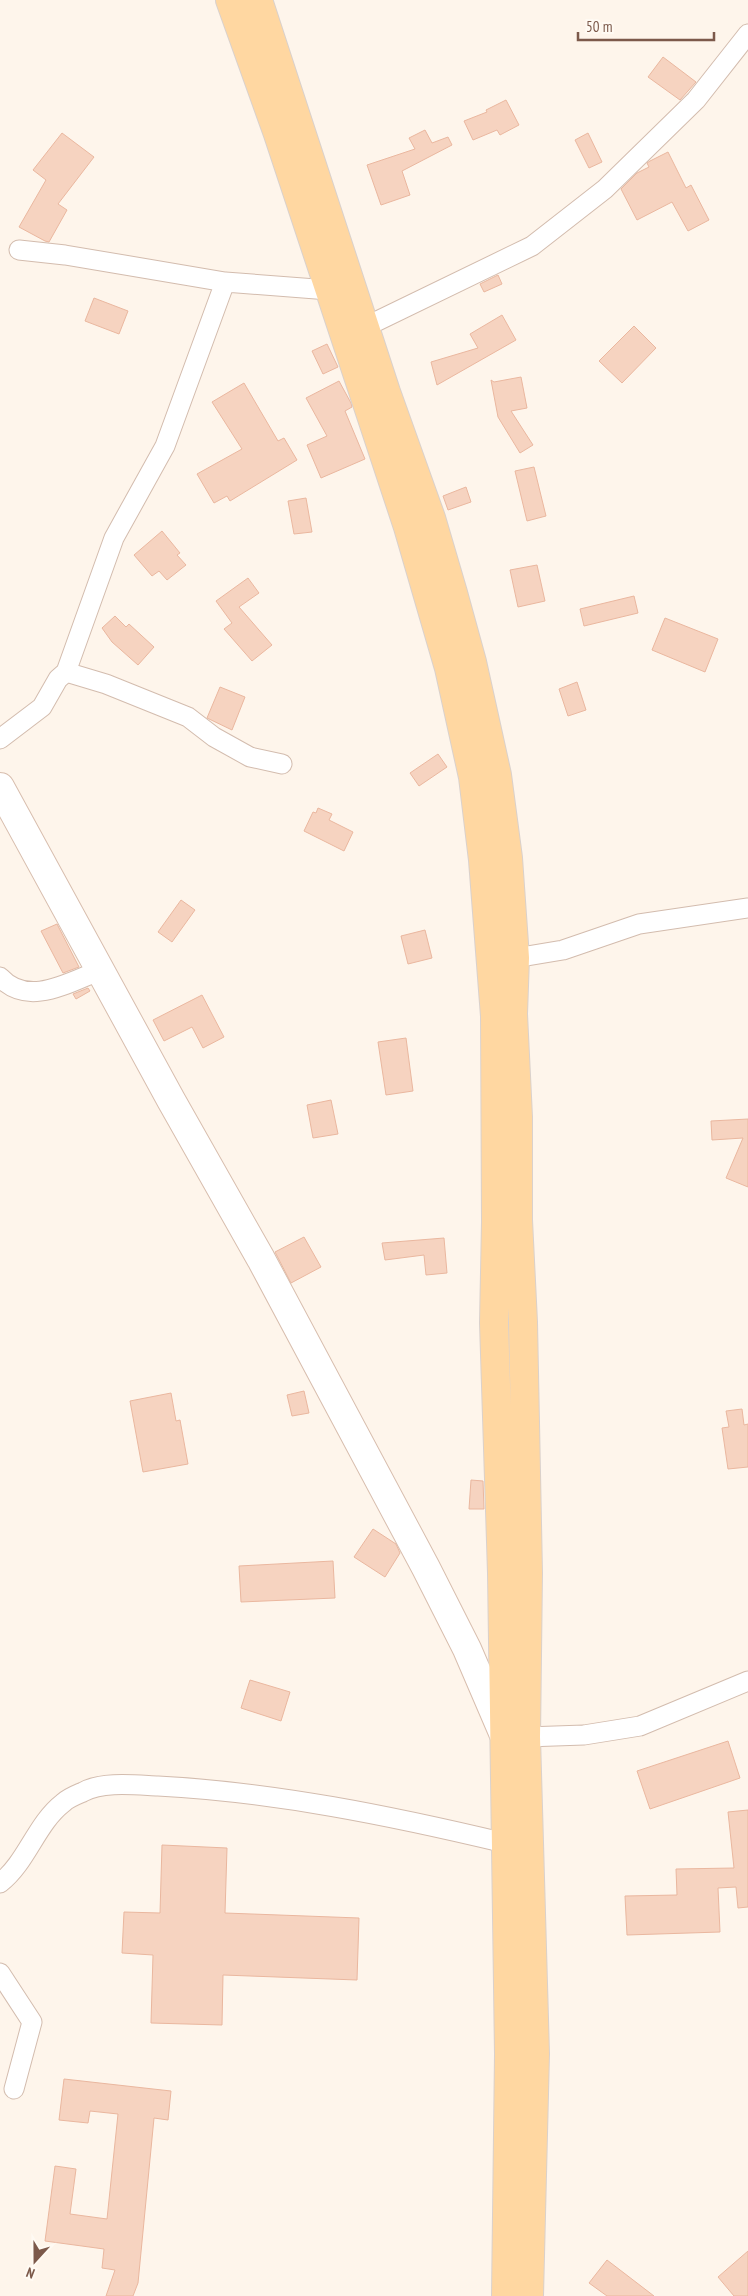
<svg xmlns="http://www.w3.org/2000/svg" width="748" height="2296" font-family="'PT Sans Narrow',sans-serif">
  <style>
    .building { fill: #f6d3c0; stroke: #eab79f }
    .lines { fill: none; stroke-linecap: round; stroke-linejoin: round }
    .minor-casing { stroke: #d3bcae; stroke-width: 21 }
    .secondary-casing { stroke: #d8beae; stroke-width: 30 }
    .primary-casing { stroke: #dad1cc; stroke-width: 30 }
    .minor { stroke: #fff; stroke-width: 19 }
    .secondary { stroke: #fff; stroke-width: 28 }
    .primary { stroke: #ffd7a1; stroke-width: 28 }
  </style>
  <rect width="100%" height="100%" fill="#fef5eb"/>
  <path class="building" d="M 663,57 L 696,82 L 680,100 L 648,77 Z
    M 506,100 L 519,125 L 500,135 L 497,130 L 473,140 L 464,121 L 487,112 L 486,110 Z
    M 425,130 L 432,143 L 448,137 L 452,145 L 402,171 L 410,195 L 381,205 L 367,165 L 415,149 L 409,138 Z
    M 62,133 L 94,157 L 58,204 L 67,210 L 49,242 L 45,241 L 19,227 L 46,180 L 33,170 Z
    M 588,133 L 602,162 L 589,168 L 575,140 Z
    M 668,152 L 686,188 L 691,185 L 709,220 L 688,231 L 672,202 L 637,220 L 621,189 L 637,173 L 649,167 L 647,163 L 650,161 Z
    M 498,275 L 502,284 L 484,292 L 480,284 Z
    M 94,298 L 128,311 L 119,334 L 85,321 Z
    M 502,315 L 516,340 L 437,385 L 431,362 L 478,348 L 470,334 Z
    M 634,326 L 656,348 L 622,383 L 599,361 Z
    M 327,344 L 338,367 L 323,374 L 312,351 Z
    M 521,377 L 527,408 L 511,411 L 533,445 L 520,453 L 498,417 L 491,380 L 494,382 Z
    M 339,381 L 351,403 L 352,407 L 345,411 L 365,459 L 321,478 L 307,445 L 327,436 L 306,398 Z
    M 244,383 L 278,441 L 284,438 L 297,460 L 230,501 L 227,496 L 214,503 L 197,474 L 242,449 L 212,402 Z
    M 534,467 L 546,516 L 527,521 L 515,471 Z
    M 466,487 L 471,502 L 448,510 L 443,496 Z
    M 306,498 L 312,532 L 294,534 L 288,501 Z
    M 162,531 L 180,553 L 177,555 L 186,565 L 167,580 L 159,571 L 152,576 L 134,555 Z
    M 537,565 L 545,601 L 518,607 L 510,570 Z
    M 248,578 L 259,593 L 239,607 L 272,645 L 252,661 L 224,629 L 232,623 L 216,601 Z
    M 634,596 L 638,613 L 584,626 L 580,609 Z
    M 115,616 L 126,627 L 129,624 L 154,647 L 138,665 L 112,642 L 102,628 Z
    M 665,618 L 718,639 L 705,672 L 652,650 Z
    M 577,682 L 586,710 L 568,716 L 559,689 Z
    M 220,687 L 245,697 L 232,730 L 207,718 Z
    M 438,754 L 447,767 L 419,786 L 410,773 Z
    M 318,808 L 332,814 L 329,820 L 353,832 L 344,851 L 304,831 L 313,812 L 316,813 Z
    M 181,900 L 195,910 L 172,942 L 158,932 Z
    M 57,924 L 79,967 L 63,973 L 41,931 Z
    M 425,930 L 432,958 L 408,964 L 401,936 Z
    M 88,988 L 90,991 L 76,999 L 73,994 Z
    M 202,995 L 224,1037 L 203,1048 L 192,1027 L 164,1041 L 153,1020 Z
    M 406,1038 L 413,1091 L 386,1095 L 378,1042 Z
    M 331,1100 L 338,1134 L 313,1138 L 307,1105 Z
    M 748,1119 L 748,1187 L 726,1178 L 743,1138 L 712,1140 L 711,1121 Z
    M 304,1237 L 321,1267 L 291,1283 L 275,1252 Z
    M 444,1238 L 447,1273 L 426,1275 L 424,1255 L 385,1260 L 382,1243 Z
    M 304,1391 L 309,1413 L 292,1416 L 287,1395 Z
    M 171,1393 L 176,1421 L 180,1420 L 188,1464 L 143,1472 L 130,1401 Z
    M 742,1409 L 744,1425 L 748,1424 L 748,1467 L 728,1469 L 722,1428 L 729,1427 L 726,1411 Z
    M 471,1480 L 483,1481 L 484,1509 L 469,1509 Z
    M 373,1529 L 396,1544 L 400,1553 L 385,1577 L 354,1557 Z
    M 333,1561 L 335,1598 L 241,1602 L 239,1566 Z
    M 250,1680 L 290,1692 L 281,1721 L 241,1708 Z
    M 728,1741 L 740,1778 L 650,1809 L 637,1771 Z
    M 748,1810 L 748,1907 L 738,1908 L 736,1887 L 718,1888 L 720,1932 L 627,1935 L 625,1896 L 677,1895 L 676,1869 L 734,1868 L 728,1812 Z
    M 162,1845 L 227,1848 L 225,1913 L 359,1918 L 357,1980 L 223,1975 L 222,2025 L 151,2023 L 153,1955 L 122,1953 L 124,1912 L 160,1913 Z
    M 64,2079 L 171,2091 L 168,2120 L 154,2118 L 138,2283 L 133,2296 L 106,2296 L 115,2270 L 102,2268 L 104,2249 L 45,2241 L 55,2166 L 76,2169 L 70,2214 L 107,2219 L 118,2114 L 90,2111 L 88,2123 L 59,2120 Z
    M 748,2251 L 748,2296 L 734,2296 L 718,2277 Z
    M 607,2260 L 654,2296 L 607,2296 L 589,2283 Z"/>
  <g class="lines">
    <g class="minor-casing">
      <path id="minor" d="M 19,250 L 65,255 L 225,282 L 329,290
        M 365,327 L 532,246 L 605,189 L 696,100 L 748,34
        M 66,672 L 106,684 L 188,717 L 214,737 L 250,757 L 282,764
        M 0,739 L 42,707 L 58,679 L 66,672 L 114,538 L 165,446 L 225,282
        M 515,958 L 563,950 L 639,924 L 748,908
        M 0,977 C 28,1008 69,982 101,970
        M 526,1737 L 584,1735 L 640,1726 L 748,1681
        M 0,1883 C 27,1862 36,1824 63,1803 C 68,1798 76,1795 83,1792 C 102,1781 136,1785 158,1786 C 274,1792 392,1816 505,1843
        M 0,1973 L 32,2022 L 14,2089"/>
    </g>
    <g class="secondary-casing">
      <path id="secondary" d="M 0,787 L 171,1100 L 261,1259 L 426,1568 L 467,1649 L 504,1735"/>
    </g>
    <g class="primary-casing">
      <path id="primary" d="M 230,0 L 278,134 L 408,527 L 449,668 L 473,777 L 483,860 L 495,1016 L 496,1222 L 494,1323 L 502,1573 L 509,2054 L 506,2296
        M 258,0 L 386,392 L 431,518 L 453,593 L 472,662 L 497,775 L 508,858 L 515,958 L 513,1014 L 518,1117 L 518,1220 L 523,1322 L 528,1573 L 526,1737 L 535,2054 L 529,2296"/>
    </g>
    <use href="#minor" class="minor"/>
    <use href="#secondary" class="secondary"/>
    <use href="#primary" class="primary"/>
  </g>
  <g transform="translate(35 2261) rotate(201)" stroke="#fffaf3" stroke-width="4" paint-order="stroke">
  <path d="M0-4L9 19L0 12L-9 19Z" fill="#7c594a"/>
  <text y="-8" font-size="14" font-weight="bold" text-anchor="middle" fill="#7c594a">N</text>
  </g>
  <path d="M578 32v8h136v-8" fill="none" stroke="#7c594a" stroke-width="2.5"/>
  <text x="586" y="32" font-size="15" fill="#7c594a" stroke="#fffaf3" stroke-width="4" paint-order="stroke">50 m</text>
</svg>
